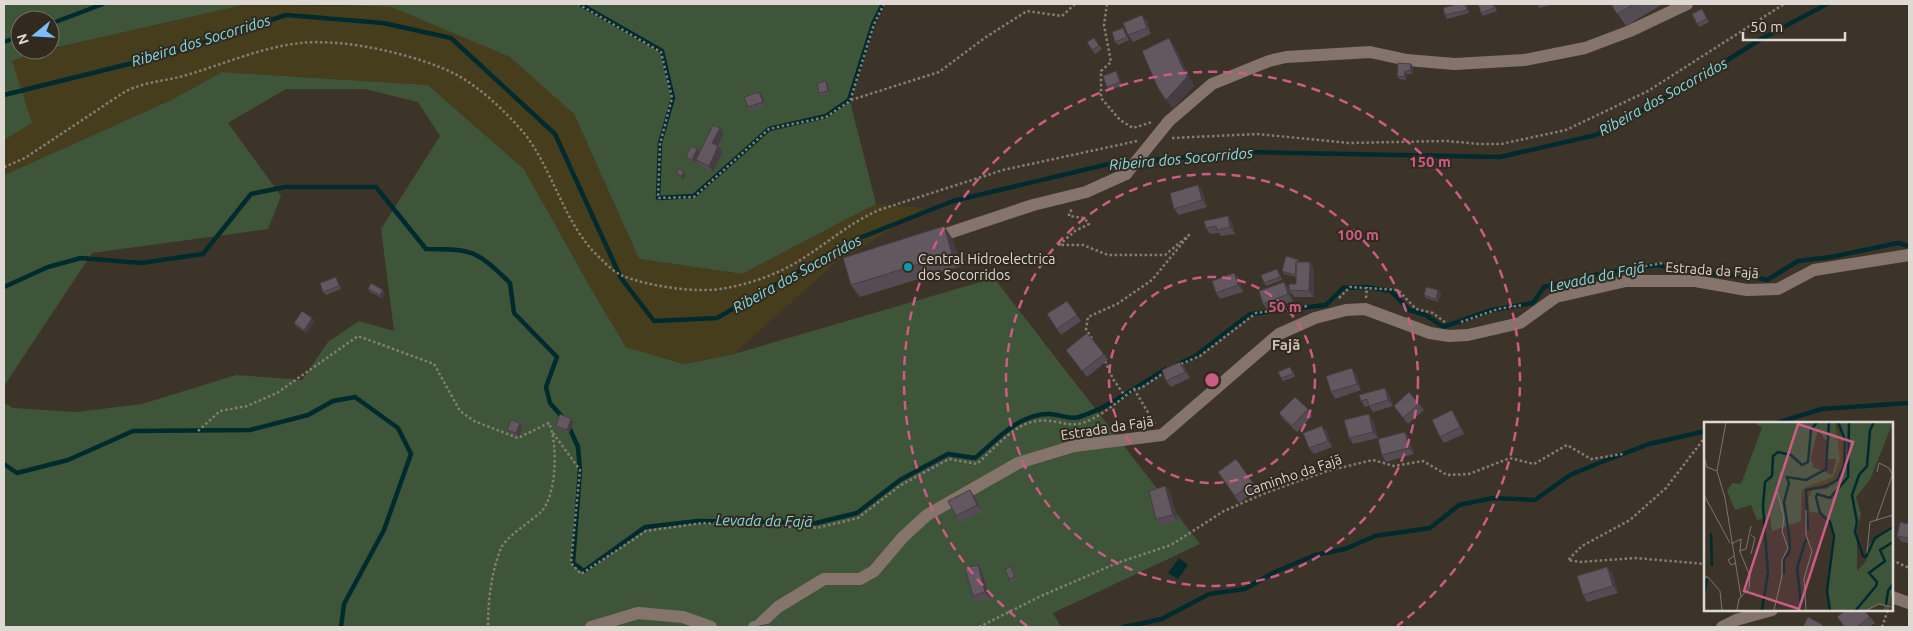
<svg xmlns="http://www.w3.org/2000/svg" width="1913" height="631" font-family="Ubuntu,sans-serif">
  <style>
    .green { fill: #3e5539 }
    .sand { fill: #463d1d }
    .water { fill: #002b2e }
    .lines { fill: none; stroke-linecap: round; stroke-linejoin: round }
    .stream { stroke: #002b2e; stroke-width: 4.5 }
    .path { stroke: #847e75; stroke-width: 2.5; stroke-dasharray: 2.5 2.5; stroke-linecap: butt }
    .minor { stroke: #85746b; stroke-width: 12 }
    .minor-bridge { stroke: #85746b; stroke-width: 12 }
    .wall { fill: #554b53 }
    .shaded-wall { fill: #453d43 }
    .building { fill: #635760; stroke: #453d43 }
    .ring { fill: none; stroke: #cc5c85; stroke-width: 2.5; stroke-dasharray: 9 6 }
    .culture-dot { fill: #0f9aa8; stroke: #322a1f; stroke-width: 2 }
    .labels { text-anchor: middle; stroke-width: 4; stroke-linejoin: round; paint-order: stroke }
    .poi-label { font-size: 14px; fill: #ded9d2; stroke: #322a1f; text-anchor: start }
    .street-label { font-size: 14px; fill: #ded9d2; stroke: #322a1f }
    .water-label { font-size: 15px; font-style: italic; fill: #81dce3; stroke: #322a1f }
    .neighbourhood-label { font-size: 15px; font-weight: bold; fill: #cbc1b3; stroke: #322a1f }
    .inset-river { fill: none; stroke: #002b2e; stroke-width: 2.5 }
    .inset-road { fill: none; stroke: #7d766d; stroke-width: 1 }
    .view { fill: #cc5c85; fill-opacity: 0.15; stroke: #cc5c85; stroke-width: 2.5 }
    .inset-edge { fill: none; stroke: #ded9d2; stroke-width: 2.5 }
    .centre { fill: #cc5c85; stroke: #322a1f; stroke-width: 2.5 }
    .ring-label { font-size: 15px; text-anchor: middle; font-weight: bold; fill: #cc5c85; stroke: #322a1f; stroke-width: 4; stroke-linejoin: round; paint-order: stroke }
  </style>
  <rect width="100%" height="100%" fill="#3c3429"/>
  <path class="green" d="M 4,4 L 248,4 L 50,49 L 50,20 L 20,20 L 20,50 L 47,50 L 37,52 L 32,124 L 4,140 Z
    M 308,4 L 884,4 L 874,24 L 850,101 L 876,204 L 742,274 L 639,259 L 574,114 L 392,7 Z
    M 222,72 L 428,85 L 524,169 L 592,290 L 626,347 L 684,364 L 734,354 L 994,278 L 1200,544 L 1053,613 L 1061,627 L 4,627 L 4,403 L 13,408 L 76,412 L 142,404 L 236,375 L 302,380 L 328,342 L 359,321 L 394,331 L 381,229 L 440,136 L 418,102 L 365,89 L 286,89 L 228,123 L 281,196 L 268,229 L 92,253 L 4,386 L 4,175 L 171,100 Z"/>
  <path class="sand" d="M 248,4 L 392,7 L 510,57 L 574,114 L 639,259 L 742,274 L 876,204 L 924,208 L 864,246 L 838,260 L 734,354 L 684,364 L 626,347 L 592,290 L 524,169 L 428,85 L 222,72 L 171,100 L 4,175 L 4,140 L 32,123 L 12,61 L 37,52 Z"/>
  <path class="water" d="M 1179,558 L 1188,565 L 1178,579 L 1168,573 Z"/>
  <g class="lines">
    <path class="stream" d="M 580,4 L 662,51 L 673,98 L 660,143 L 658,198 L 694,196 L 769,129 L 826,116 L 849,100 L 873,24 L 883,4
      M 50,24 L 103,4
      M 4,42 L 20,36
      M 4,95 L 169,54 L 286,15 L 383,23 L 451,38 L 555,134 L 621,278 L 654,321 L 717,318 L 852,241 L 953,201 L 1113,163 L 1132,162
      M 1140,161 L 1249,152 L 1500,157 L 1596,135 L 1680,90 L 1761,39 L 1827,4
      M 4,287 L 48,267 L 81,258 L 141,263 L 203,254 L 251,194 L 285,187 L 376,187 L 426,249 C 473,249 476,250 510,283 L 514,313 L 557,357 L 546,387 L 550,403 L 565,420
      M 1178,364 L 1194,357 L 1250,314 L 1326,305 L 1343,288 L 1367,287 L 1391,291 L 1409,310 L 1426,315 L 1443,327 L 1492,310 L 1533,303 L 1544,287 L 1603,273 L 1656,265 L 1709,274 L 1749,276 L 1767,280 L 1798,261 L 1831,257 L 1898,243 L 1909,246
      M 1773,424 L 1822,409 L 1909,403
      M 569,427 L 578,447 L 580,470 L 573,563 L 584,571 L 645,527 L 698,521 L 816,523 L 857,513 L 900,480 L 948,454 L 975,458 C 997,440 1018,414 1049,414 C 1058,414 1070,420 1079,417 C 1111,407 1137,386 1166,369
      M 4,464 L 17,473 L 68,460 L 133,431 L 250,430 L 308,415 L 333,401 L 355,397 L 398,428 L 411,454 L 384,530 L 344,604 L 341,627
      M 1124,627 L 1162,619 L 1209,594 L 1245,589 L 1275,572 L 1315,555 L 1345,549 L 1375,536 L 1430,528 L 1459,505 L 1493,498 L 1535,500 L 1570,475 L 1599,463 L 1649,444 L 1706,431"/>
    <path class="path" d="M 578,4 L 661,52 L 672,98 L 660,144 L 658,198 L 694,197 L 769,129 L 826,117 L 850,101 L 874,24 L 884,4
      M 1107,4 L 1104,25 L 1111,62 L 1101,71 L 1101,98 L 1120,120 L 1133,128 L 1152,122
      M 851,100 L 939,72 L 986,37 L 1027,11 L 1062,16 L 1075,4
      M 1172,138 L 1258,134 L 1348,143 L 1447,141 L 1479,144 L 1501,144 L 1566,130 L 1648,91 L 1784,4
      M 4,167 L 25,158 L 126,91 C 147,81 168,81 190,74 C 226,63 263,47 301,43 C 344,38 419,55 457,75 C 482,89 505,111 524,133 C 554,171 564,225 600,258 C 606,264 613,271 621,275 C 646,286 698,294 726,288 C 748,284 772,276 792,265 C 822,248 847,224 879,210 L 1003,170 L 1137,141
      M 1072,210 L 1069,212 L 1069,216 L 1084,218 L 1089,224 L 1075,231 L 1059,245 L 1083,245 L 1108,255 L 1165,255 L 1189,235 L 1152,280 L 1117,304 L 1088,317 L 1086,329 L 1092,339
      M 1640,267 L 1663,263 L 1682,267
      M 1737,274 L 1761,276
      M 1339,298 L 1350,287 L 1398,290 L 1416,309 L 1433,313 L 1445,322
      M 1366,298 L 1367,287
      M 1461,322 L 1498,309 L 1523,305
      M 1105,361 L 1113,379 L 1125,396
      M 1181,364 L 1200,356 L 1256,313 L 1309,306
      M 1134,389 L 1155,424
      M 198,431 L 220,411 L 247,406 L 277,393 L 358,336 L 434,364 L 460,411 L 474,421 L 518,438 L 549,423 C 558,443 557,495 541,512 C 531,521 506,537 501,548 C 491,573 488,601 488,627
      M 553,433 L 580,470 L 571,563 L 581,574 L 646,531 L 702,523 L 817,528 L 858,518 L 901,485 L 949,459 L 977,464 C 992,451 1011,427 1032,422 C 1049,417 1064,426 1078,424 C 1096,421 1120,400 1134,389 L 1141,388 L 1165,372
      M 1706,436 L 1666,488 L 1630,520 L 1582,546 L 1568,560 L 1580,562 L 1635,558 L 1706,564
      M 1892,560 L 1909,568
      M 979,627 L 1041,596 L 1117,563 L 1171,545 L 1224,511 L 1268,492 L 1327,471 L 1373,460 L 1394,466 L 1423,461 L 1447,475 L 1469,474 L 1510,458 L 1534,464 L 1567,445 L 1591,459 L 1623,454
      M 1882,627 L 1888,610"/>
    <path class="minor" d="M 1169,121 L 1212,84 L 1269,61 L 1286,57 L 1370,52 L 1407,60 L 1455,64 L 1524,60 L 1585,48 L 1630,31 L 1687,4
      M 934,238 L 1033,205 L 1086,192 L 1126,174
      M 1892,597 L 1909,603
      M 591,627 L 638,613 L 683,617 L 711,627
      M 754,627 L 758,626 L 778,607 L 824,579 L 860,579 L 874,571 L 903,537 L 927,515 L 1018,463 L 1074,446 L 1162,435 L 1279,334 L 1315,318 L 1346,310 L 1365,309 L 1430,333 L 1449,336 L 1468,335 L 1520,323 L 1556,297 L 1626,281 L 1695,281 L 1747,290 L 1778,289 L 1814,270 L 1909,255
      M 1722,627 L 1736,620 L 1772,610"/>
    <path class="minor-bridge" d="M 1126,174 L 1169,121"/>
  </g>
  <path class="wall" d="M 1478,4 L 1494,4 L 1497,11 L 1483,16 L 1481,13 Z
    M 1537,4 L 1555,4 L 1539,8 Z
    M 1611,4 L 1663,4 L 1626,26 Z
    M 1467,5 L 1469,13 L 1447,19 L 1445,15 Z
    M 1702,9 L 1709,22 L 1700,27 L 1697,24 Z
    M 1147,21 L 1151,34 L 1133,42 L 1128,35 Z
    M 1125,31 L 1129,40 L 1118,45 L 1115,42 Z
    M 1094,38 L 1102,49 L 1095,54 L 1087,42 Z
    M 1411,64 L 1413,67 L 1412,74 L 1407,74 L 1406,80 L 1399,79 L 1397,76 Z
    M 1116,71 L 1118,74 L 1122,86 L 1109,90 L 1107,87 Z
    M 828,85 L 830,94 L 822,96 L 819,93 Z
    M 759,92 L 762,95 L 765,106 L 750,111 L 748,107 Z
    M 724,134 L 718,146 L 723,152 L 713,172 L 701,166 L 696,160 Z
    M 699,152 L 694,163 L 688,160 L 686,157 Z
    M 1198,185 L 1202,191 L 1207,207 L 1179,215 L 1174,209 Z
    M 1228,216 L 1232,223 L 1235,234 L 1221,236 L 1219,233 L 1210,234 L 1206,228 Z
    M 952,238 L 961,266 L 860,297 L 851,285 Z
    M 1300,262 L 1314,268 L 1314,297 L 1294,297 L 1289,290 L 1296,284 L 1296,277 L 1284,274 L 1282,271 Z
    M 1277,269 L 1279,272 L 1282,280 L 1266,286 L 1264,283 Z
    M 1234,273 L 1239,279 L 1243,292 L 1220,299 L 1216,293 Z
    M 336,277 L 338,281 L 341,289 L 326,295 L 323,292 Z
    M 1284,282 L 1288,288 L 1293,301 L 1268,310 L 1263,304 Z
    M 368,289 L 385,293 L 382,298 L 370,292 Z
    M 1438,290 L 1441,294 L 1438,302 L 1426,298 L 1424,295 Z
    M 1067,301 L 1081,321 L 1061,335 L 1047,314 Z
    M 312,318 L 314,321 L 306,333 L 296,326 L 294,323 Z
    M 1066,350 L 1104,354 L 1108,360 L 1087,377 Z
    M 1180,362 L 1185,368 L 1190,378 L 1171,387 L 1166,381 Z
    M 1293,370 L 1295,377 L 1283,381 L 1281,378 Z
    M 1356,374 L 1361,390 L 1335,399 L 1331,392 Z
    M 1389,394 L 1393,406 L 1373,412 L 1369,406 L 1365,407 L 1361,401 Z
    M 1419,404 L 1424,410 L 1408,424 L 1394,406 Z
    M 1308,409 L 1312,416 L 1297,432 L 1283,419 L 1279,413 Z
    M 1456,417 L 1464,434 L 1444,443 L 1440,437 Z
    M 571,419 L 574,422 L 569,433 L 558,429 L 556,426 Z
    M 1373,420 L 1378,438 L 1353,444 L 1349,438 Z
    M 520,423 L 522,426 L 519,437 L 510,433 L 507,430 Z
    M 1327,432 L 1332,447 L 1314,454 L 1309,448 Z
    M 1405,432 L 1409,438 L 1414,454 L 1386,462 L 1382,455 Z
    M 1236,459 L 1258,489 L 1239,503 L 1218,472 Z
    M 1165,486 L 1170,492 L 1178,521 L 1161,526 L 1156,519 Z
    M 974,496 L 982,511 L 960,522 L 956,516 Z
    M 1909,524 L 1909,543 L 1902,542 L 1897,536 Z
    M 1607,567 L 1612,573 L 1618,593 L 1587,602 L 1583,595 Z
    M 1014,570 L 1017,580 L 1011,583 L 1009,579 Z
    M 982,571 L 990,599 L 977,602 L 973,596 Z
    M 1864,610 L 1875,623 L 1869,627 L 1844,627 L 1837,617 Z"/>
  <path class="shaded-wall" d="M 1465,4 L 1467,5 L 1469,13 L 1467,10 Z
    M 1142,15 L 1147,21 L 1151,34 L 1147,28 Z
    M 1169,38 L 1175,47 L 1194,86 L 1173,109 L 1166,100 Z
    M 1411,64 L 1413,67 L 1412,74 L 1410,71 Z
    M 1116,71 L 1118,74 L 1122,86 L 1120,82 Z
    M 1405,71 L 1407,74 L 1406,80 L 1404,77 Z
    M 826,81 L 828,85 L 830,94 L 828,91 Z
    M 759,92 L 762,95 L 765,106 L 763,102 Z
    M 720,128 L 724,134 L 718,146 L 723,152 L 713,172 L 709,166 L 712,143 Z
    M 697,149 L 699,152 L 694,163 L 692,160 Z
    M 684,172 L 686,175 L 683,180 L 681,176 Z
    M 1198,185 L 1202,191 L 1207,207 L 1202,200 Z
    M 1228,216 L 1232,223 L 1235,234 L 1230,227 Z
    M 944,226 L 952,238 L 961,266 L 952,254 Z
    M 1310,262 L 1314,268 L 1314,297 L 1309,291 Z
    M 1234,273 L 1239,279 L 1243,292 L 1238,285 Z
    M 1284,282 L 1288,288 L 1293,301 L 1288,294 Z
    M 383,290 L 385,293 L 382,298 L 380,295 Z
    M 1438,290 L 1441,294 L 1438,302 L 1436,299 Z
    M 312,318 L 314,321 L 306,333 L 304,330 Z
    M 1180,362 L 1185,368 L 1190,378 L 1185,372 Z
    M 1352,368 L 1356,374 L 1361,390 L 1357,384 Z
    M 1385,388 L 1389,394 L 1393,406 L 1388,400 Z
    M 1369,414 L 1373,420 L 1378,438 L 1373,432 Z
    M 571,419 L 574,422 L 569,433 L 567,430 Z
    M 520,423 L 522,426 L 519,437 L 516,433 Z
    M 1322,426 L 1327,432 L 1332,447 L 1328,441 Z
    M 1405,432 L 1409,438 L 1414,454 L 1409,448 Z
    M 1165,486 L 1170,492 L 1178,521 L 1173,515 Z
    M 970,490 L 974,496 L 982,511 L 977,505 Z
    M 978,565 L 982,571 L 990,599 L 985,592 Z
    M 1607,567 L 1612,573 L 1618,593 L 1613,586 Z"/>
  <path class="building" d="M 1457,4 L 1465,4 L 1467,10 L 1445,15 L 1443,8 Z
    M 1478,4 L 1493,4 L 1494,8 L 1481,13 Z
    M 1611,4 L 1634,4 L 1617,14 Z
    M 1702,9 L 1707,19 L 1697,24 L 1692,14 Z
    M 1142,15 L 1147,28 L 1128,35 L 1123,23 Z
    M 1123,28 L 1127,37 L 1115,42 L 1112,32 Z
    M 1094,38 L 1099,46 L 1092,50 L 1087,42 Z
    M 1169,38 L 1187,77 L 1166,100 L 1158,88 L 1142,51 Z
    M 1398,63 L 1411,64 L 1410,71 L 1405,71 L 1404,77 L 1397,76 Z
    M 1116,71 L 1120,82 L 1107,87 L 1103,76 Z
    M 826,81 L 828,91 L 819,93 L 817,83 Z
    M 759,92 L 763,102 L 748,107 L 744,97 Z
    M 713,125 L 720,128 L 712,143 L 718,146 L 709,166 L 696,160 Z
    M 691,146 L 697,149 L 692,160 L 686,157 Z
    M 679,169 L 684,172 L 681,176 L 676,173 Z
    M 1198,185 L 1202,200 L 1174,209 L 1170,193 Z
    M 1228,216 L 1230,227 L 1217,230 L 1216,226 L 1206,228 L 1204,221 Z
    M 944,226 L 952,254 L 851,285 L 843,258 Z
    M 1286,256 L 1299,260 L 1298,262 L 1296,262 L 1296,270 L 1295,275 L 1282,271 Z
    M 1296,262 L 1310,262 L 1309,291 L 1289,290 L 1289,284 L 1296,284 Z
    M 1277,269 L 1280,277 L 1264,283 L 1261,275 Z
    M 1234,273 L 1238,285 L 1216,293 L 1212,281 Z
    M 336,277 L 339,286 L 323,292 L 320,283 Z
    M 1284,282 L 1288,294 L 1263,304 L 1259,291 Z
    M 371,283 L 383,290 L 380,295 L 368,289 Z
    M 1426,287 L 1438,290 L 1436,299 L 1424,295 Z
    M 1067,301 L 1077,315 L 1057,329 L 1047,314 Z
    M 302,311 L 312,318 L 304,330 L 294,323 Z
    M 1087,333 L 1104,354 L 1082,371 L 1066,350 Z
    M 1180,362 L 1185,372 L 1166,381 L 1162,370 Z
    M 1290,367 L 1293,374 L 1281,378 L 1278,372 Z
    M 1352,368 L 1357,384 L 1331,392 L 1326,376 Z
    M 1385,388 L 1388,400 L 1369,406 L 1367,399 L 1361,401 L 1359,395 Z
    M 1409,392 L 1419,404 L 1403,418 L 1394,406 Z
    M 1295,397 L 1308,409 L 1292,426 L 1279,413 Z
    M 1452,410 L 1460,427 L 1440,437 L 1432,420 Z
    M 560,414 L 571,419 L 567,430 L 556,426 Z
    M 1369,414 L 1373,432 L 1349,438 L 1344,420 Z
    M 511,420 L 520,423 L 516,433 L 507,430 Z
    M 1322,426 L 1328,441 L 1309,448 L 1303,433 Z
    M 1405,432 L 1409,448 L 1382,455 L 1378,439 Z
    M 1236,459 L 1253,483 L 1235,496 L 1218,472 Z
    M 1165,486 L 1173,515 L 1156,519 L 1149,491 Z
    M 970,490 L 977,505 L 956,516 L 948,501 Z
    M 1900,522 L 1909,524 L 1909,538 L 1897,536 Z
    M 978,565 L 985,592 L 973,596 L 965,568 Z
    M 1011,567 L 1015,577 L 1009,579 L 1005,569 Z
    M 1607,567 L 1613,586 L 1583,595 L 1577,576 Z
    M 1846,610 L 1864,610 L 1870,617 L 1857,627 L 1845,627 L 1837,617 Z
    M 1808,617 L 1823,625 L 1822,627 L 1803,627 Z
    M 770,624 L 771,627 L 760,627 L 759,626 Z"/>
  <g class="ring">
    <circle cx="1212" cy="380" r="103"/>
    <circle cx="1212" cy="380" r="206"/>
    <path d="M1027 626A308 308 0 1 1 1397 626"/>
  </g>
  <circle class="culture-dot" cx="908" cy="267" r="5"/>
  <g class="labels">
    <g class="poi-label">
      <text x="918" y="264">Central Hidroelectrica<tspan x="918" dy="16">dos Socorridos</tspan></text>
    </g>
    <g class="street-label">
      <text transform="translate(1712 270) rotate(4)" y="5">Estrada da Fajã</text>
      <text transform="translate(1107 428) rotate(-9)" y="5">Estrada da Fajã</text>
      <text transform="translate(1293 475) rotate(-19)" y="5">Caminho da Fajã</text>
    </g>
    <g class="water-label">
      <text transform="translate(201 41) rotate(-17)" y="5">Ribeira dos Socorridos</text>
      <text transform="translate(1663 97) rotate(-29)" y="5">Ribeira dos Socorridos</text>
      <text transform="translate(1181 159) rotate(-5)" y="5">Ribeira dos Socorridos</text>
      <text transform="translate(797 274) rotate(-29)" y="5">Ribeira dos Socorridos</text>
      <text transform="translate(1597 277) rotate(-12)" y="5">Levada da Fajã</text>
      <text transform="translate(764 521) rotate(1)" y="5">Levada da Fajã</text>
    </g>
    <g class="neighbourhood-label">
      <text x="1286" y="350">Fajã</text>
    </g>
  </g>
  <g transform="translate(1704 422)">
    <rect width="189" height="189" fill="#3c3429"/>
    <path d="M 49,0 L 131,0 L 132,3 L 137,37 L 129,55 L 98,69 L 97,99 L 68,109 L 66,95 L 53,98 L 47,83 L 31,88 L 23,69 L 28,61 L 37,62 L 58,6 ZM 114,8 L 124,21 L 121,37 L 132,37 L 128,53 L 109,45 L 107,35 ZM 135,0 L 189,0 L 166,58 L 152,75 L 157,92 L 153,109 L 153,149 L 162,139 L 165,122 L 189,105 L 189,166 L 185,188 L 179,188 L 181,184 L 175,182 L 163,188 L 126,188 L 123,169 L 129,106 L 116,91 L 106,90 L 104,77 L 108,68 L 123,67 L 137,54 L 143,19 L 137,19 Z" fill="#3e5539" fill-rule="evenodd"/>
    <path d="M 131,0 L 135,0 L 137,19 L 143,19 L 142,42 L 130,63 L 108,68 L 104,77 L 105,95 L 98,69 L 101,65 L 130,55 L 136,37 Z" fill="#463d1d"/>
    <path class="inset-river" d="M 170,0 L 166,8 L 163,44 L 155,53 L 148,73 L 153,100 L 151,110 L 159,134 L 162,135 L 171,116 L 189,105M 104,108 L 102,68 L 122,64 L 133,58 L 140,44 L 141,18 L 134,0M 7,111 L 8,144M 80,152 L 80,137 L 85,131 L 86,120 L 80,80 L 85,61 L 83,55 L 102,58 L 122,47 L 125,0M 0,173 L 3,157M 182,183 L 184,169 L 189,162M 58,188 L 64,151 L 59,84 L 61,60 L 68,54 L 69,34 L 74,30 L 87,33 L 98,43 L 104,40 L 107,8 L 113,0M 94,188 L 97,182 L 93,146 L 102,117M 126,188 L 123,169 L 130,114 L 126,100 L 116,91 L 112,75 L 113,72 L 126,76 L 144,55 L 145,0M 152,188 L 172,164 L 173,160 L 165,151 L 181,139 L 176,128 L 189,120"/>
    <path class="inset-road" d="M 22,0 L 13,49 L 21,76 L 37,175M 0,35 L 3,45 L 13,49M 173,50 L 175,41 L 185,46 L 188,52M 0,73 L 26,121M 102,88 L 102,113 L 108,129 L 100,157 L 102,188M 172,99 L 189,51M 47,113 L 51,116 L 47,132M 27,122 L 37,117 L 36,130 L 46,154 L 45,166 L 35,177 L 33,188M 35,129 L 42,127 L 47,104M 163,131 L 166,100 L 189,93M 30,134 L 24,138 L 27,143 L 32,141M 0,155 L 4,155 L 16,169 L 18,188M 70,188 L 78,154 L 78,138 L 84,126 L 78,109 L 80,96 L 73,68 L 77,50M 163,188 L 175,182 L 187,185"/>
    <path class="view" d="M 94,2 L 149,20 L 95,187 L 40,169 Z"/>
    <rect width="189" height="189" class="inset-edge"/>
  </g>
  <circle cx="1212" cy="380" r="8" class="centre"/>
  <g class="ring-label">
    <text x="1430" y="167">150 m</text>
    <text x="1358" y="240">100 m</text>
    <text x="1285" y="312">50 m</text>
  </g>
  <rect width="1913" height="631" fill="none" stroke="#ded9d2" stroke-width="10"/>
  <g transform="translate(35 35) rotate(252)"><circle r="24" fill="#322a1f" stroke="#777067"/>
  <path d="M0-4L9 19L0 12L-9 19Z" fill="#7bbef9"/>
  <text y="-8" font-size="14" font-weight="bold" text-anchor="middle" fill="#ded9d2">N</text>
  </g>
  <path d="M1743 32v8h102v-8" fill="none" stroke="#ded9d2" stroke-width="2.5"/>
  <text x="1750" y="32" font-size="15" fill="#ded9d2" stroke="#322a1f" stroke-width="4" paint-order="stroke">50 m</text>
</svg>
